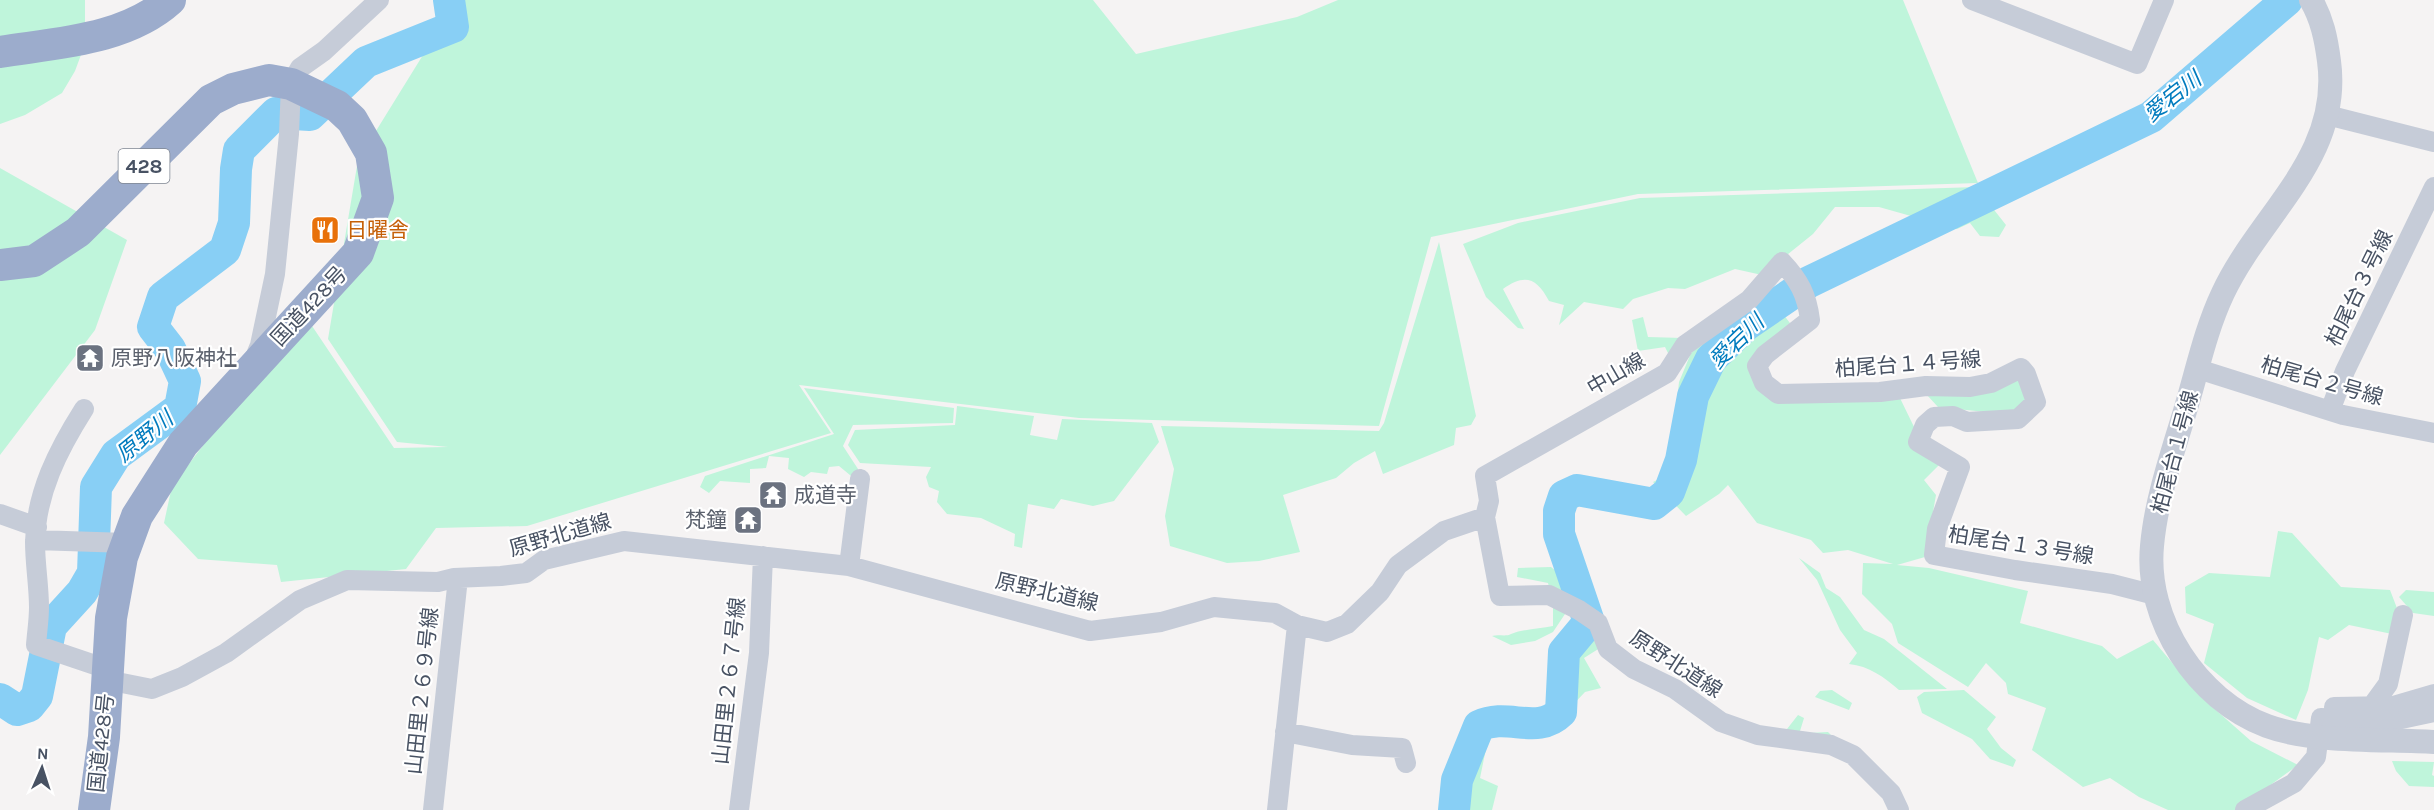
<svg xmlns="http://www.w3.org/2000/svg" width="2434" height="810" font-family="Karla,'Noto Sans JP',sans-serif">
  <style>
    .green { fill: #bff5db }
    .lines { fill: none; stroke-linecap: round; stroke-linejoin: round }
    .river { stroke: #88cff5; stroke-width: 32 }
    .minor { stroke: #c6ccd8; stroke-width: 20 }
    .tertiary { stroke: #c6ccd8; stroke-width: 24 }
    .trunk { stroke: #9caccc; stroke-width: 32 }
    .labels { text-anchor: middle; stroke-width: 4.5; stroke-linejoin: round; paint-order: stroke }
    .shield { fill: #fff; stroke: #7f8692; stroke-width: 1.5 }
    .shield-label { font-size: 20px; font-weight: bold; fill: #485263 }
    .food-label { font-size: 21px; fill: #c56008; stroke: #fff; text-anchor: start }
    .street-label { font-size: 21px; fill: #485263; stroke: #fff }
    .worship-label { font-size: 21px; fill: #5b616d; stroke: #fff; text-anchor: start }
    .water-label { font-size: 22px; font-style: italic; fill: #007bbe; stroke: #fff }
  </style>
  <rect width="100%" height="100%" fill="#f5f3f3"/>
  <path class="green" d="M 0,0 L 85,0 L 85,44 L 75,71 L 62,93 L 25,115 L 0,124 Z
    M 457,0 L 1093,0 L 1136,54 L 1297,17 L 1338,0 L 1903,0 L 1978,183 L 1638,194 L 1431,237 L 1379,426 L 1079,418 L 799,385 L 831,433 L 527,526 L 436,528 L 406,569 L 281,582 L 277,565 L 198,559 L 164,523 L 172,486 L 234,405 L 310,323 L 394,448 L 448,447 L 397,442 L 328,339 L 358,160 Z
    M 0,168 L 127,240 L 95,330 L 0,455 Z
    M 1976,187 L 2006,225 L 1999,237 L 1980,236 L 1970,223 L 1957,229 L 1879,207 L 1835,207 L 1813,234 L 1762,275 L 1735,269 L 1685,289 L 1668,288 L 1633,299 L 1623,309 L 1584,302 L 1559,325 L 1564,305 L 1549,301 C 1537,278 1525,273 1503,289 L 1524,329 L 1518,328 L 1486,297 L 1463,244 L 1518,223 L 1640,198 Z
    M 1439,242 L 1476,416 L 1471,425 L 1456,428 L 1454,445 L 1383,474 L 1375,451 L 1354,463 L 1336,478 L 1283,495 L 1300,552 L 1259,561 L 1227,563 L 1170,546 L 1165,516 L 1174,469 L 1161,426 L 1379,431 L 1384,423 Z
    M 1763,288 L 1793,327 L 1762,353 L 1762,388 L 1898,394 L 1916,431 L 1939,465 L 1924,480 L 1936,495 L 1925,557 L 1897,565 L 1929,568 L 2028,591 L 2020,623 L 2102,646 L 2117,659 L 2153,640 L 2200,696 L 2251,741 L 2298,765 L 2236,810 L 2168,810 L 2139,797 L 2110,778 L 2083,787 L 2032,750 L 2046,708 L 2008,694 L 2006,683 L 1986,663 L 1968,687 L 1898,643 L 1892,624 L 1862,594 L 1863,563 L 1893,564 L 1848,550 L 1823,553 L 1811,540 L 1757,523 L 1728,485 L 1719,494 L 1686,516 L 1653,482 L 1665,476 L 1674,428 L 1679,382 L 1691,353 Z
    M 1643,317 L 1648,337 L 1683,338 L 1673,356 L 1668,353 L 1665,347 L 1638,351 L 1632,320 Z
    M 2020,378 L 2028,401 L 2014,415 L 1938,407 L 1927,395 Z
    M 804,388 L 954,408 L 953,423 L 853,425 L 843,446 L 858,469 L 856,480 L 839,466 L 829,467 L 827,474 L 811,472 L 804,477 L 788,469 L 789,458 L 769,456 L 766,468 L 750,469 L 750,483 L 720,481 L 709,493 L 700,487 L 705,476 L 834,434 Z
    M 957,406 L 1034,416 L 1030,435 L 1057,440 L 1062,419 L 1152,423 L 1159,442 L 1114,501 L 1093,506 L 1061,499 L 1054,509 L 1028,504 L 1022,548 L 1014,546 L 1015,534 L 981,518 L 947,514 L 937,502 L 939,491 L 929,487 L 926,477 L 931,467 L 860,463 L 848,445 L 855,430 L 955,425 Z
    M 1554,522 L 1568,523 L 1594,611 L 1550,591 L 1548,583 L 1517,577 L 1518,568 L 1551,567 L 1561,575 L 1550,537 Z
    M 2278,531 L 2292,533 L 2341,587 L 2390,590 L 2400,616 L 2392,634 L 2349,625 L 2328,640 L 2319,637 L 2308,690 L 2296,720 L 2247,698 L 2204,663 L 2214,624 L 2186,613 L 2185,587 L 2209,573 L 2270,577 Z
    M 1799,558 L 1820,573 L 1826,588 L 1840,597 L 1864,630 L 1884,639 L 1947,689 L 1899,690 C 1884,677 1869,666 1849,664 L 1857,653 L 1840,630 L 1817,580 Z
    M 2406,590 L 2434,592 L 2434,616 L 2413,613 L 2399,597 Z
    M 1553,602 L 1567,611 L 1553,632 L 1535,641 L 1511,645 L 1492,636 C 1498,634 1506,637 1511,634 C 1523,629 1539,629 1553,626 Z
    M 1584,622 L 1600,634 L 1603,646 L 1584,658 L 1601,688 L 1585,692 L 1567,711 L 1558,705 C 1558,666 1550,649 1584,622 Z
    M 1832,690 L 1852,703 L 1849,710 L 1815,697 L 1820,691 Z
    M 1964,690 L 1996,717 L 1987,729 L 2001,748 L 2016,760 L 2013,767 L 1990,759 L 1972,739 L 1922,713 L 1917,697 L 1924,692 Z
    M 1798,715 L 1804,718 L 1800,731 L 1809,733 L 1828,732 L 1837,741 L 1790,733 L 1787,729 Z
    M 1488,739 L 1480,778 L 1498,786 L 1492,810 L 1455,810 L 1457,803 L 1466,801 L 1467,787 L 1458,782 L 1469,755 L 1462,751 L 1467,741 Z
    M 2392,761 L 2434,762 L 2432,775 L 2434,776 L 2434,787 L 2409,786 L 2396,771 Z"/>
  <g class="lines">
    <path class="river" d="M 0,699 L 17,710 L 29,706 L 37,696 L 51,626 L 82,592 L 93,573 L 96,487 L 116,455 L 180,408 L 185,381 L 170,349 L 153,327 L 163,297 L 225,250 L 234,223 L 236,169 L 239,150 L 276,113 L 310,115 L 366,62 L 453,27 L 449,0
      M 1454,810 L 1457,780 L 1479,726 C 1508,712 1537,736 1561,712 L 1564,652 L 1589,622 L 1559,534 L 1559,511 L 1564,496 L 1577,490 L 1654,504 L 1669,492 L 1681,460 L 1693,396 L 1711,359 L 1746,325 L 1809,282 L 2151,117 L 2287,0"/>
    <path class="minor" d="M 1972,0 L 2137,64 L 2164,0
      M 2327,115 L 2434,142
      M 254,360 L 260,345 L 275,274 L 289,134 L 291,84 L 300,68 L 324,51 L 379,0
      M 2198,369 L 2343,415 L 2434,433
      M 84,409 C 58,450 36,493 35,542 C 35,564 39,586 39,607 C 39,620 37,632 36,645 L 107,669
      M 2330,411 L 2345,371 L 2434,187
      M 0,514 L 37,527
      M 1485,517 L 1489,501 L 1485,476 L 1667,373 L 1685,345 L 1749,300 L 1782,262 C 1799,280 1807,295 1810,320 L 1765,355 L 1757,366 L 1764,383 L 1778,394 L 1880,392 L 1926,386 L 1970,387 L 1991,383 L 2021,368 L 2026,374 L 2036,402 L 2018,419 L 1967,422 L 1953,416 L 1934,417 L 1925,425 L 1918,442 L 1960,467 L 1937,529 L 1934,555 L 2015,570 L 2112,584 L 2155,595
      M 35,540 L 127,543
      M 849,566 L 860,479
      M 107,680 L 152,689 L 182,677 L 226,653 L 300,600 L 347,580 L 438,582 L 454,578 L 501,576 L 526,573 L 544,560 L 624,541 L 849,566 L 1090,631 L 1161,622 L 1214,607 L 1275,613 L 1297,625 L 1327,632 L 1347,624 L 1380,592 L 1398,565 L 1444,531 L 1485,517 L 1500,596 L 1549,595 L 1579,610 L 1598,623 L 1608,649 L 1634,669 L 1675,689 L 1721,722 L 1758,735 L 1831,745 L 1853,755 L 1891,793 L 1899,810
      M 2372,706 L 2388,684 L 2403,615
      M 2334,707 L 2393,706 L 2434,694
      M 1285,732 L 1352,745 L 1402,748 L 1406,763
      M 433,810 L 458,578
      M 739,810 L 759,653 L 763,556
      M 1277,810 L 1297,625
      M 2245,810 L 2294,783 L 2316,757 L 2321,718 L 2392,721 L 2434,712"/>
    <path class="tertiary" d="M 2311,0 C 2322,19 2326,38 2329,61 C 2342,157 2260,214 2223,293 C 2205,331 2197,372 2185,411 C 2172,455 2156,500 2152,546 C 2145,620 2197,700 2267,726 C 2313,743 2384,739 2434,742"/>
    <path class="trunk" d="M 0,52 C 56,43 126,40 170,0
      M 0,265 L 34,261 L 78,232 L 211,100 L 233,89 L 269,80 L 291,84 L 337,106 L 352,120 L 371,153 L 378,198 L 358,253 L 183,444 L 137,516 L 122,557 L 111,618 L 104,737 L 94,810"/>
  </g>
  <defs>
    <g id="restaurant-square" transform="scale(1.5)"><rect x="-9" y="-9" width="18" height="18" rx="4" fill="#e8710a" stroke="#fff"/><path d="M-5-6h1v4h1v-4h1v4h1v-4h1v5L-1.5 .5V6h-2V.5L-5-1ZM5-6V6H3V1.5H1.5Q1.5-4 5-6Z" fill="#fff"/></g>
    <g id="temple-square" transform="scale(1.5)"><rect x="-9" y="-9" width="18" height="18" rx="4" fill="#6b7280" stroke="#fff"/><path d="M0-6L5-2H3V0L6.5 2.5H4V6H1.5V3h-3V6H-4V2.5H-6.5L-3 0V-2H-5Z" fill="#fff"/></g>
  </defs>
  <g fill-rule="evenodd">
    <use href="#restaurant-square" x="325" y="230"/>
    <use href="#temple-square" x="90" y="358"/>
    <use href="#temple-square" x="773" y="495"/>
    <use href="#temple-square" x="748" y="520"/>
  </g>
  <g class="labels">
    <rect class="shield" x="118.5" y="149" width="51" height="34" rx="4.5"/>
    <g class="shield-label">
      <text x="144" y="173">428</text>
    </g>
    <g class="food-label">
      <text x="346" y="237">日曜舎</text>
    </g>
    <g class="street-label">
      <text transform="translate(2359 288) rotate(-64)" y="7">柏尾台３号線</text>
      <text transform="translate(309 306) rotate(-47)" y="7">国道428号</text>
      <text transform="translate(1908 364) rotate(-4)" y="7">柏尾台１４号線</text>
      <text transform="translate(1616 374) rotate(-30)" y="7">中山線</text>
      <text transform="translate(2322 381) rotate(16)" y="7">柏尾台２号線</text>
      <text transform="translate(2175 452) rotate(-75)" y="7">柏尾台１号線</text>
      <text transform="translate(560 535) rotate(-16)" y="7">原野北道線</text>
      <text transform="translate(2021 545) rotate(9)" y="7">柏尾台１３号線</text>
      <text transform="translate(1047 592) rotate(13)" y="7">原野北道線</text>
      <text transform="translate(1676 664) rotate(33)" y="7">原野北道線</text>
      <text transform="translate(729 681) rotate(-84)" y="7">山田里２６７号線</text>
      <text transform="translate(422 691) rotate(-84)" y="7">山田里２６９号線</text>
      <text transform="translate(101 743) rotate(-84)" y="7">国道428号</text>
    </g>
    <g class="worship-label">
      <text x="111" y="365">原野八阪神社</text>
      <text x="794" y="502">成道寺</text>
      <text x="727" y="527" text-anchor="end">梵鐘</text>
    </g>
    <g class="water-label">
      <text transform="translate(2172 96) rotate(-38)" y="8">愛宕川</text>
      <text transform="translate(1736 341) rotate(-44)" y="8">愛宕川</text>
      <text transform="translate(144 436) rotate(-39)" y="8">原野川</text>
    </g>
  </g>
  <g transform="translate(42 768) rotate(3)" stroke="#ffffff" stroke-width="4.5" paint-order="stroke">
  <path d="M0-4.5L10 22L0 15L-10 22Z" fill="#485263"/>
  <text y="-9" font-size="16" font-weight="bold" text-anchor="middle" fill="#485263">N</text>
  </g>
</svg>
